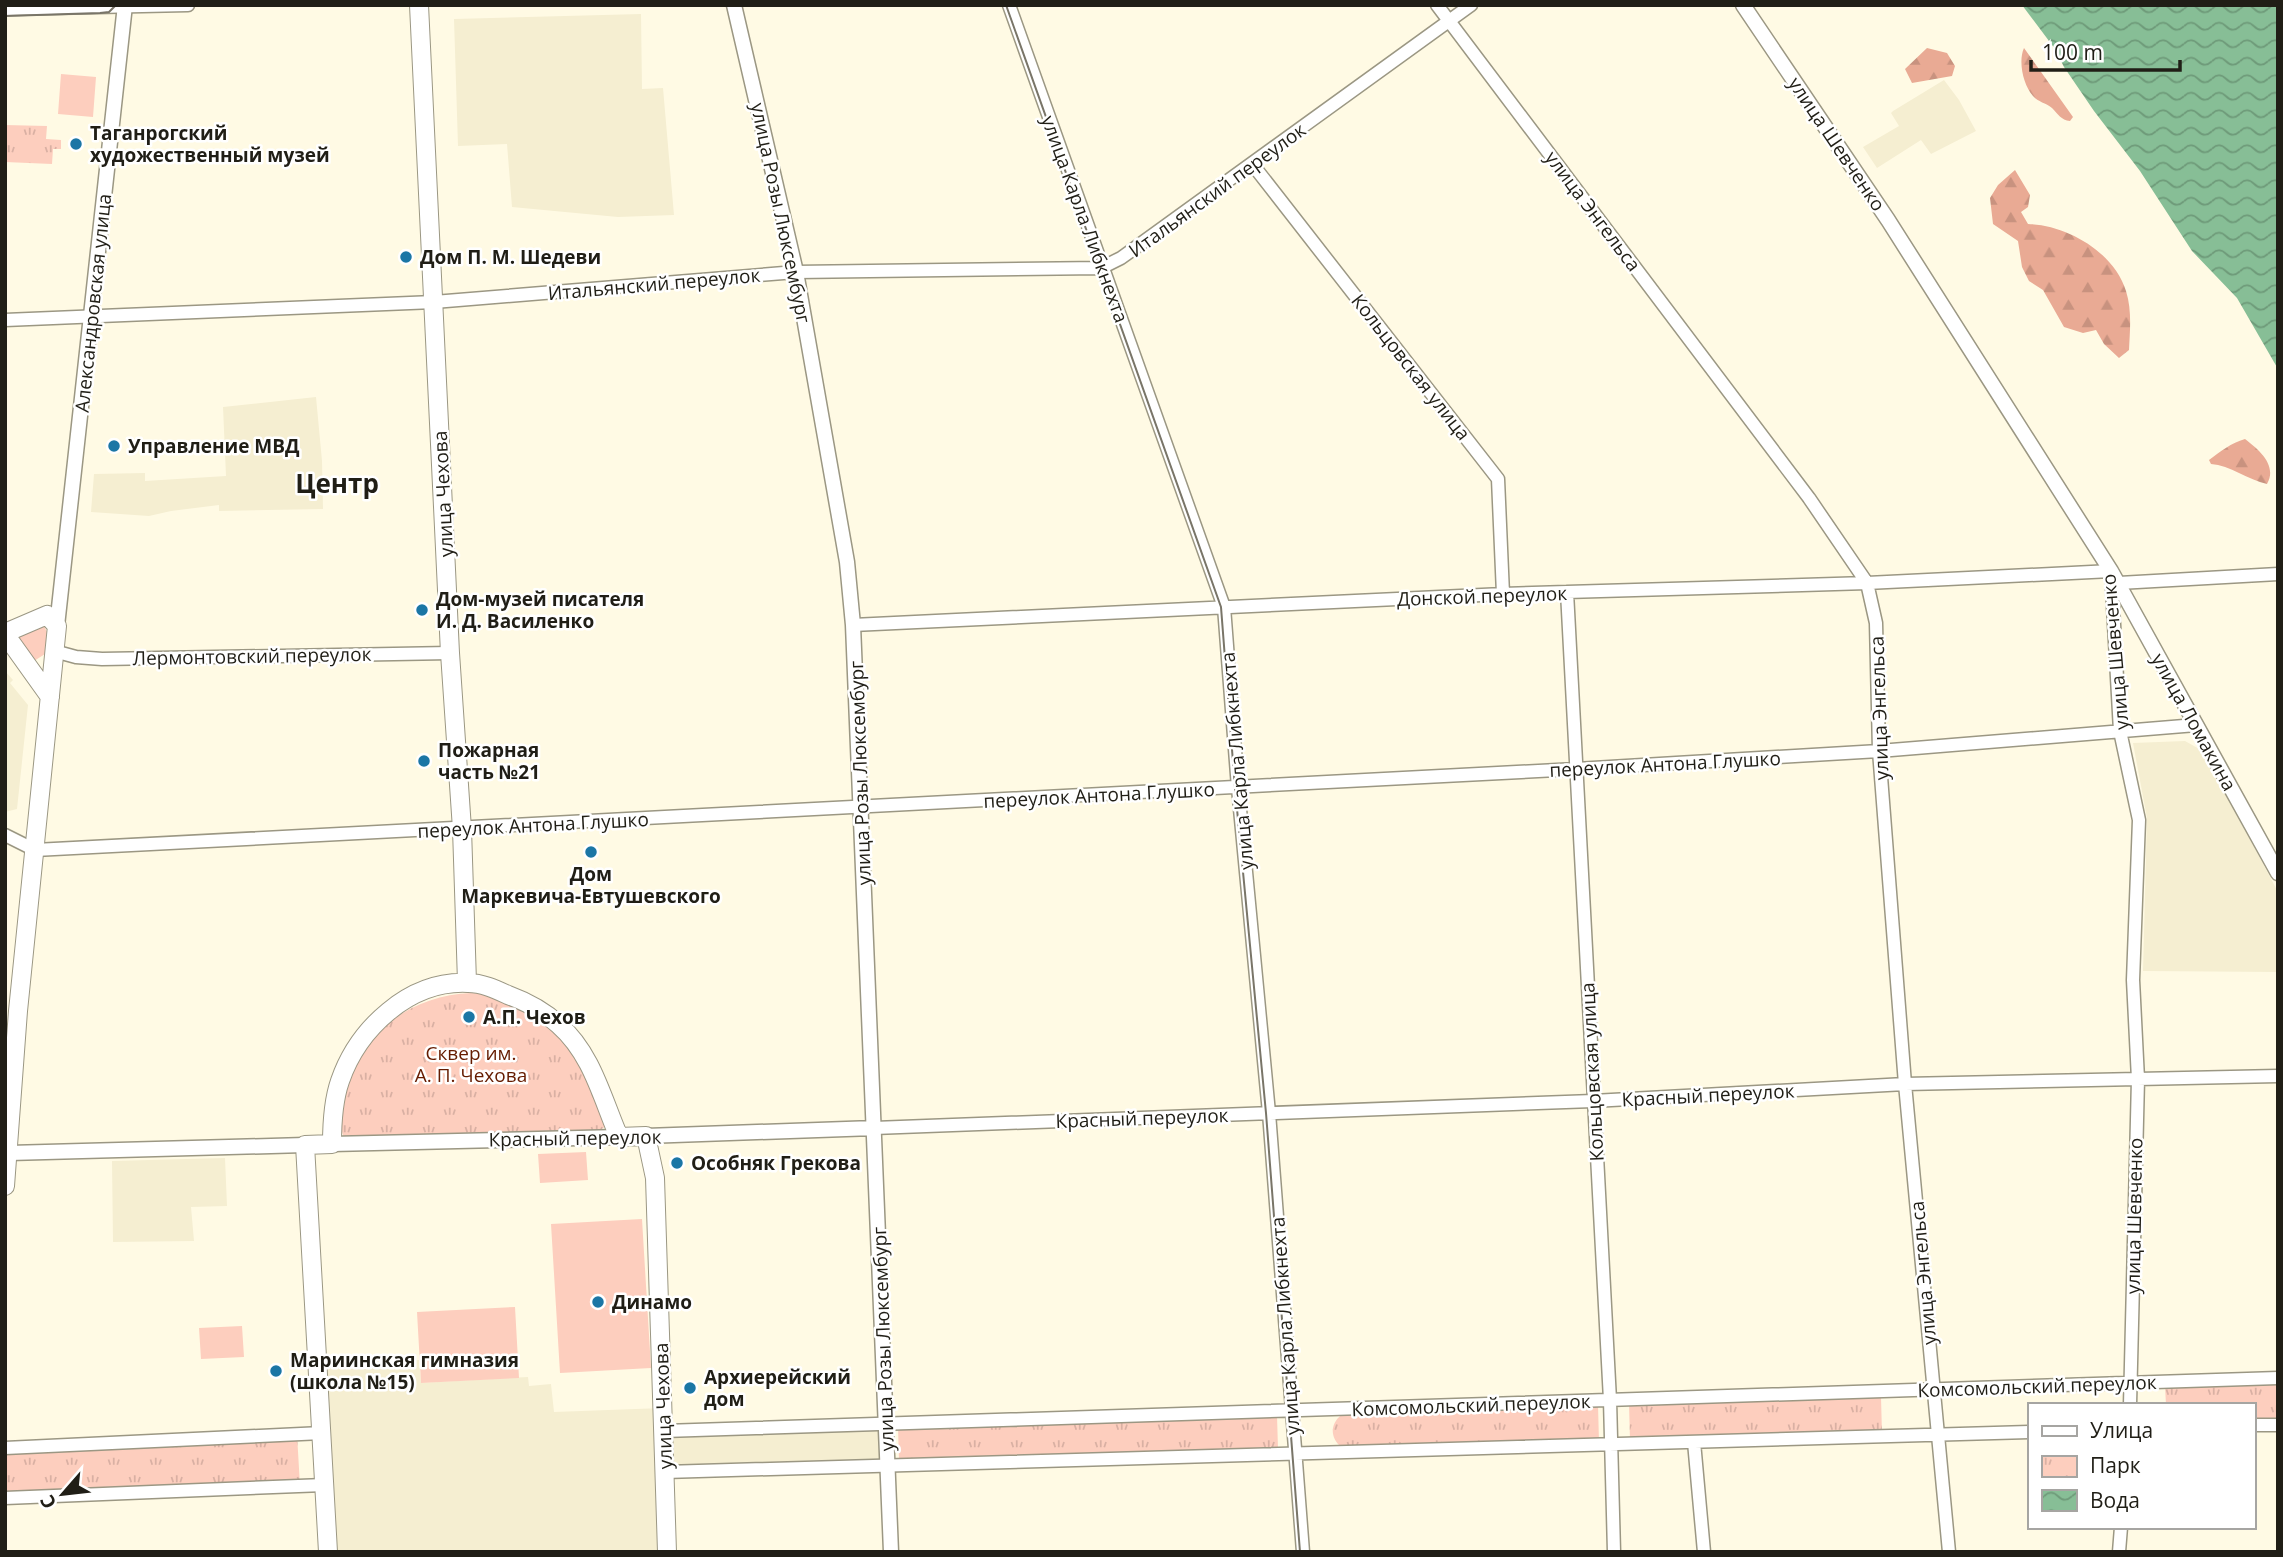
<svg xmlns="http://www.w3.org/2000/svg" width="2283" height="1557" font-family="'Open Sans',sans-serif">
  <style>
    .built { fill: #f5eed1 }
    .grass { fill: #fdcebe }
    .forest { fill: url(#forest-firs) }
    .park { fill: url(#park-tufts) }
    .water { fill: url(#water-waves) }
    .lines { fill: none; stroke-linecap: round; stroke-linejoin: round }
    .minor-casing { stroke: #9b9783; stroke-width: 15 }
    .tertiary-casing { stroke: #9b9783; stroke-width: 17 }
    .secondary-casing { stroke: #9b9783; stroke-width: 20 }
    .minor { stroke: #fff; stroke-width: 12 }
    .tertiary { stroke: #fff; stroke-width: 14 }
    .secondary { stroke: #fff; stroke-width: 18 }
    .tram { stroke: #797568; stroke-width: 2 }
    .poi-dot { fill: #1b76a5; stroke: #fff; stroke-width: 2.5 }
    .labels { text-anchor: middle; stroke-width: 5; stroke-linejoin: round; paint-order: stroke }
    .poi-label { font-size: 19px; font-weight: bold; fill: #201e16; stroke: #fff; text-anchor: start }
    .street-label { font-size: 19px; fill: #201e16; stroke: #fff }
    .park-label { font-size: 19px; fill: #651c00; stroke: #fff }
    .district-label { font-size: 26px; font-weight: bold; fill: #201e16; stroke: #fff }
  </style>
  <defs>
    <pattern id="forest-firs" width="22" height="20" patternUnits="userSpaceOnUse" patternTransform="scale(1.75)"><rect width="22" height="20" fill="#e9aa94"/><path d="M5 1l3.5 6h-7zM16 11l3.5 6h-7z" fill="#c8927f"/></pattern>
    <pattern id="park-tufts" width="24" height="20" patternUnits="userSpaceOnUse" patternTransform="scale(1.75)"><rect width="24" height="20" fill="#fdcebe"/><path d="M3 7l-1-3M5 7V3M7 7l1-3M15 17l-1-3M17 17v-4M19 17l1-3" fill="none" stroke="#d9b0a3"/></pattern>
    <pattern id="water-waves" width="16" height="10" patternUnits="userSpaceOnUse" patternTransform="scale(1.75)"><rect width="16" height="10" fill="#87be96"/><path d="M0 5q4-4 8 0t8 0" fill="none" stroke="#6e9a79"/></pattern>
  </defs>
  <rect width="100%" height="100%" fill="#fffae4"/>
  <path class="built" d="M 641,14 L 642,89 L 663,88 L 674,215 L 618,217 L 512,207 L 507,144 L 458,146 L 454,19 Z
    M 1944,80 L 1959,100 L 1976,131 L 1931,154 L 1921,140 L 1877,168 L 1863,147 L 1899,126 L 1891,113 L 1893,111 Z
    M 316,397 L 322,461 L 323,509 L 219,511 L 219,505 L 171,511 L 149,516 L 91,512 L 94,474 L 145,473 L 145,481 L 226,476 L 223,407 Z
    M 5,671 L 13,680 L 10,683 L 28,705 L 17,809 L 5,812 Z
    M 2185,741 L 2203,751 L 2278,892 L 2278,972 L 2143,971 L 2147,818 L 2133,743 Z
    M 225,1158 L 227,1206 L 191,1207 L 194,1241 L 113,1242 L 112,1161 Z
    M 419,1360 L 421,1383 L 528,1377 L 529,1386 L 551,1384 L 554,1412 L 663,1408 L 664,1431 L 886,1424 L 888,1465 L 665,1472 L 667,1552 L 328,1552 L 318,1362 Z"/>
  <path class="grass" d="M 61,74 L 96,77 L 93,117 L 58,114 Z
    M 44,626 L 47,632 L 45,654 L 34,661 L 16,637 Z
    M 586,1152 L 588,1180 L 540,1183 L 538,1154 Z
    M 642,1219 L 651,1368 L 560,1373 L 551,1224 Z
    M 515,1307 L 519,1378 L 421,1383 L 417,1312 Z
    M 242,1326 L 244,1357 L 201,1359 L 199,1328 Z"/>
  <path class="forest" d="M 1927,48 L 1947,53 L 1955,66 L 1952,76 L 1912,83 L 1905,69 Z
    M 2024,48 L 2073,117 L 2070,121 C 2061,120 2058,114 2052,108 C 2046,103 2038,102 2033,96 C 2023,85 2018,61 2024,48 Z
    M 2015,170 L 2030,195 L 2028,207 L 2021,212 L 2028,224 C 2067,225 2114,252 2126,291 C 2132,310 2130,330 2129,350 L 2119,358 L 2104,344 L 2096,330 L 2083,333 L 2064,327 L 2043,290 L 2029,281 L 2022,267 L 2018,241 L 1993,224 L 1990,198 L 1998,185 Z
    M 2245,439 C 2258,449 2278,465 2267,484 C 2248,480 2230,465 2211,464 L 2209,460 C 2221,451 2231,443 2245,439 Z"/>
  <path class="park" d="M 5,125 L 47,126 L 46,139 L 61,140 L 61,149 L 53,149 L 52,164 L 5,162 Z
    M 471,993 L 490,994 L 524,1005 L 577,1052 L 606,1126 L 599,1131 L 344,1137 C 338,1124 341,1113 344,1100 C 357,1036 406,996 471,993 Z
    M 2278,1383 L 2278,1421 L 2253,1421 L 2253,1405 L 2166,1405 L 2165,1386 Z
    M 1881,1397 L 1882,1434 L 1630,1441 L 1629,1403 Z
    M 1598,1405 L 1599,1442 L 1341,1447 C 1330,1437 1330,1425 1341,1415 Z
    M 1277,1415 L 1278,1449 L 899,1461 L 898,1427 Z
    M 297,1434 L 300,1486 L 5,1498 L 5,1448 Z"/>
  <path class="water" d="M 2022,5 L 2278,5 L 2278,369 L 2237,298 L 2192,251 L 2140,171 L 2094,111 L 2064,67 L 2055,49 Z"/>
  <g class="lines">
    <g class="minor-casing">
      <path id="minor" d="M 1009,5 L 1224,607 L 1238,788 L 1269,1113 L 1303,1552
        M 1437,5 L 1809,498 L 1867,583 L 1876,623 L 1879,751 L 1905,1084 L 1949,1552
        M 5,9 L 188,5
        M 1253,165 L 1498,479 L 1503,594
        M 5,320 L 434,302 L 796,272 L 1101,268 L 1121,258 L 1471,5
        M 2119,583 L 2278,574
        M 1567,592 L 1610,1400 L 1614,1552
        M 853,625 L 1503,594 L 1867,583 L 2111,571 L 2120,731 L 2139,820 L 2133,980 L 2138,1079 L 2130,1405
        M 54,651 L 76,657 L 102,659 L 450,653
        M 5,835 L 35,850 L 1576,769 L 1879,751 L 2196,725
        M 874,1128 L 1593,1101 L 1905,1084 L 2278,1076
        M 2253,1425 L 2278,1425
        M 664,1431 L 2278,1378
        M 1694,1442 L 1704,1552
        M 5,1448 L 322,1433
        M 665,1472 L 2029,1432
        M 5,1498 L 324,1485
        M 2119,1552 L 2121,1527"/>
    </g>
    <g class="tertiary-casing">
      <path id="tertiary" d="M 734,5 L 796,272 L 847,562 L 853,625 L 891,1552
        M 1743,5 L 1888,220 L 2111,571 L 2278,873
        M 57,626 L 125,5
        M 646,1136 L 874,1128
        M 332,1144 L 619,1137
        M 9,1153 L 305,1145"/>
    </g>
    <g class="secondary-casing">
      <path id="secondary" d="M 419,5 L 450,653 L 462,829 L 467,982
        M 5,633 L 47,615 L 57,626 L 18,1011 L 5,1186
        M 5,634 L 50,697
        M 328,1552 L 305,1145 L 332,1144 C 332,1123 333,1101 340,1081 C 358,1029 409,980 468,983 C 482,983 495,989 508,995 C 527,1002 544,1011 559,1025 C 592,1054 602,1098 619,1137 L 646,1136 L 655,1178 L 667,1552"/>
    </g>
    <use href="#minor" class="minor"/>
    <use href="#tertiary" class="tertiary"/>
    <use href="#secondary" class="secondary"/>
    <path class="tram" d="M 1006,5 L 1221,607 L 1235,788 L 1266,1113 L 1300,1552
      M 5,16 L 100,13 L 109,12 L 116,5"/>
  </g>
  <g class="poi-dot">
    <circle cx="76" cy="144" r="7"/>
    <circle cx="406" cy="257" r="7"/>
    <circle cx="114" cy="446" r="7"/>
    <circle cx="422" cy="610" r="7"/>
    <circle cx="424" cy="761" r="7"/>
    <circle cx="591" cy="852" r="7"/>
    <circle cx="469" cy="1017" r="7"/>
    <circle cx="677" cy="1163" r="7"/>
    <circle cx="598" cy="1302" r="7"/>
    <circle cx="276" cy="1371" r="7"/>
    <circle cx="690" cy="1388" r="7"/>
  </g>
  <g class="labels">
    <g class="poi-label">
      <text x="90" y="140">Таганрогский<tspan x="90" dy="22">художественный музей</tspan></text>
      <text x="420" y="264">Дом П. М. Шедеви</text>
      <text x="128" y="453">Управление МВД</text>
      <text x="436" y="606">Дом-музей писателя<tspan x="436" dy="22">И. Д. Василенко</tspan></text>
      <text x="438" y="757">Пожарная<tspan x="438" dy="22">часть №21</tspan></text>
      <text x="591" y="881" text-anchor="middle">Дом<tspan x="591" dy="22">Маркевича-Евтушевского</tspan></text>
      <text x="483" y="1024">А.П. Чехов</text>
      <text x="691" y="1170">Особняк Грекова</text>
      <text x="612" y="1309">Динамо</text>
      <text x="290" y="1367">Мариинская гимназия<tspan x="290" dy="22">(школа №15)</tspan></text>
      <text x="704" y="1384">Архиерейский<tspan x="704" dy="22">дом</tspan></text>
    </g>
    <g class="street-label">
      <text transform="translate(1837 144) rotate(56)" y="7">улица Шевченко</text>
      <text transform="translate(1217 190) rotate(-36)" y="7">Итальянский переулок</text>
      <text transform="translate(1593 211) rotate(53)" y="7">улица Энгельса</text>
      <text transform="translate(781 213) rotate(78)" y="7">улица Розы Люксембург</text>
      <text transform="translate(1085 219) rotate(70)" y="7">улица Карла Либкнехта</text>
      <text transform="translate(654 284) rotate(-5)" y="7">Итальянский переулок</text>
      <text transform="translate(93 303) rotate(-84)" y="7">Александровская улица</text>
      <text transform="translate(1411 367) rotate(52)" y="7">Кольцовская улица</text>
      <text transform="translate(443 494) rotate(-93)" y="7">улица Чехова</text>
      <text transform="translate(1482 596) rotate(-2)" y="7">Донской переулок</text>
      <text transform="translate(2115 652) rotate(-95)" y="7">улица Шевченко</text>
      <text transform="translate(252 656) rotate(-1)" y="7">Лермонтовский переулок</text>
      <text transform="translate(1879 708) rotate(-92)" y="7">улица Энгельса</text>
      <text transform="translate(2194 722) rotate(61)" y="7">улица Ломакина</text>
      <text transform="translate(1237 761) rotate(-95)" y="7">улица Карла Либкнехта</text>
      <text transform="translate(1665 764) rotate(-3)" y="7">переулок Антона Глушко</text>
      <text transform="translate(860 773) rotate(-92)" y="7">улица Розы Люксембург</text>
      <text transform="translate(1099 795) rotate(-3)" y="7">переулок Антона Глушко</text>
      <text transform="translate(533 825) rotate(-3)" y="7">переулок Антона Глушко</text>
      <text transform="translate(1592 1072) rotate(-93)" y="7">Кольцовская улица</text>
      <text transform="translate(1708 1095) rotate(-3)" y="7">Красный переулок</text>
      <text transform="translate(1142 1118) rotate(-2)" y="7">Красный переулок</text>
      <text transform="translate(575 1138) rotate(-1)" y="7">Красный переулок</text>
      <text transform="translate(2134 1216) rotate(-89)" y="7">улица Шевченко</text>
      <text transform="translate(1923 1273) rotate(-95)" y="7">улица Энгельса</text>
      <text transform="translate(1285 1326) rotate(-94)" y="7">улица Карла Либкнехта</text>
      <text transform="translate(883 1339) rotate(-92)" y="7">улица Розы Люксембург</text>
      <text transform="translate(2037 1386) rotate(-2)" y="7">Комсомольский переулок</text>
      <text transform="translate(1471 1405) rotate(-2)" y="7">Комсомольский переулок</text>
      <text transform="translate(663 1406) rotate(-92)" y="7">улица Чехова</text>
    </g>
    <g class="park-label">
      <text x="471" y="1060">Сквер им.<tspan x="471" dy="22">А. П. Чехова</tspan></text>
    </g>
    <g class="district-label">
      <text x="337" y="493">Центр</text>
    </g>
  </g>
  <rect width="2283" height="1557" fill="none" stroke="#201e16" stroke-width="14"/>
  <rect x="2028" y="1403" width="228" height="126" fill="#ffffff" stroke="#a6a5a2" stroke-width="2"/>
  <rect x="2042" y="1426" width="35" height="10" fill="#ffffff" stroke="#a6a5a2" stroke-width="2"/>
  <text x="2090" y="1438" font-size="21" fill="#201e16">Улица</text>
  <rect x="2042" y="1456" width="35" height="21" fill="url(#park-tufts)" stroke="#a6a5a2" stroke-width="2"/>
  <text x="2090" y="1473" font-size="21" fill="#201e16">Парк</text>
  <rect x="2042" y="1490" width="35" height="21" fill="url(#water-waves)" stroke="#a6a5a2" stroke-width="2"/>
  <text x="2090" y="1508" font-size="21" fill="#201e16">Вода</text>
  <g transform="translate(63 1494) rotate(242)" stroke="#ffffff" stroke-width="5" paint-order="stroke">
  <path d="M0-5L12 26L0 18L-12 26Z" fill="#201e16"/>
  <text y="-10" font-size="19" font-weight="bold" text-anchor="middle" fill="#201e16">С</text>
  </g>
  <path d="M2031 60v10h149v-10" fill="none" stroke="#201e16" stroke-width="3.5"/>
  <text x="2042" y="60" font-size="21" fill="#201e16" stroke="#ffffff" stroke-width="5" paint-order="stroke">100 m</text>
</svg>
